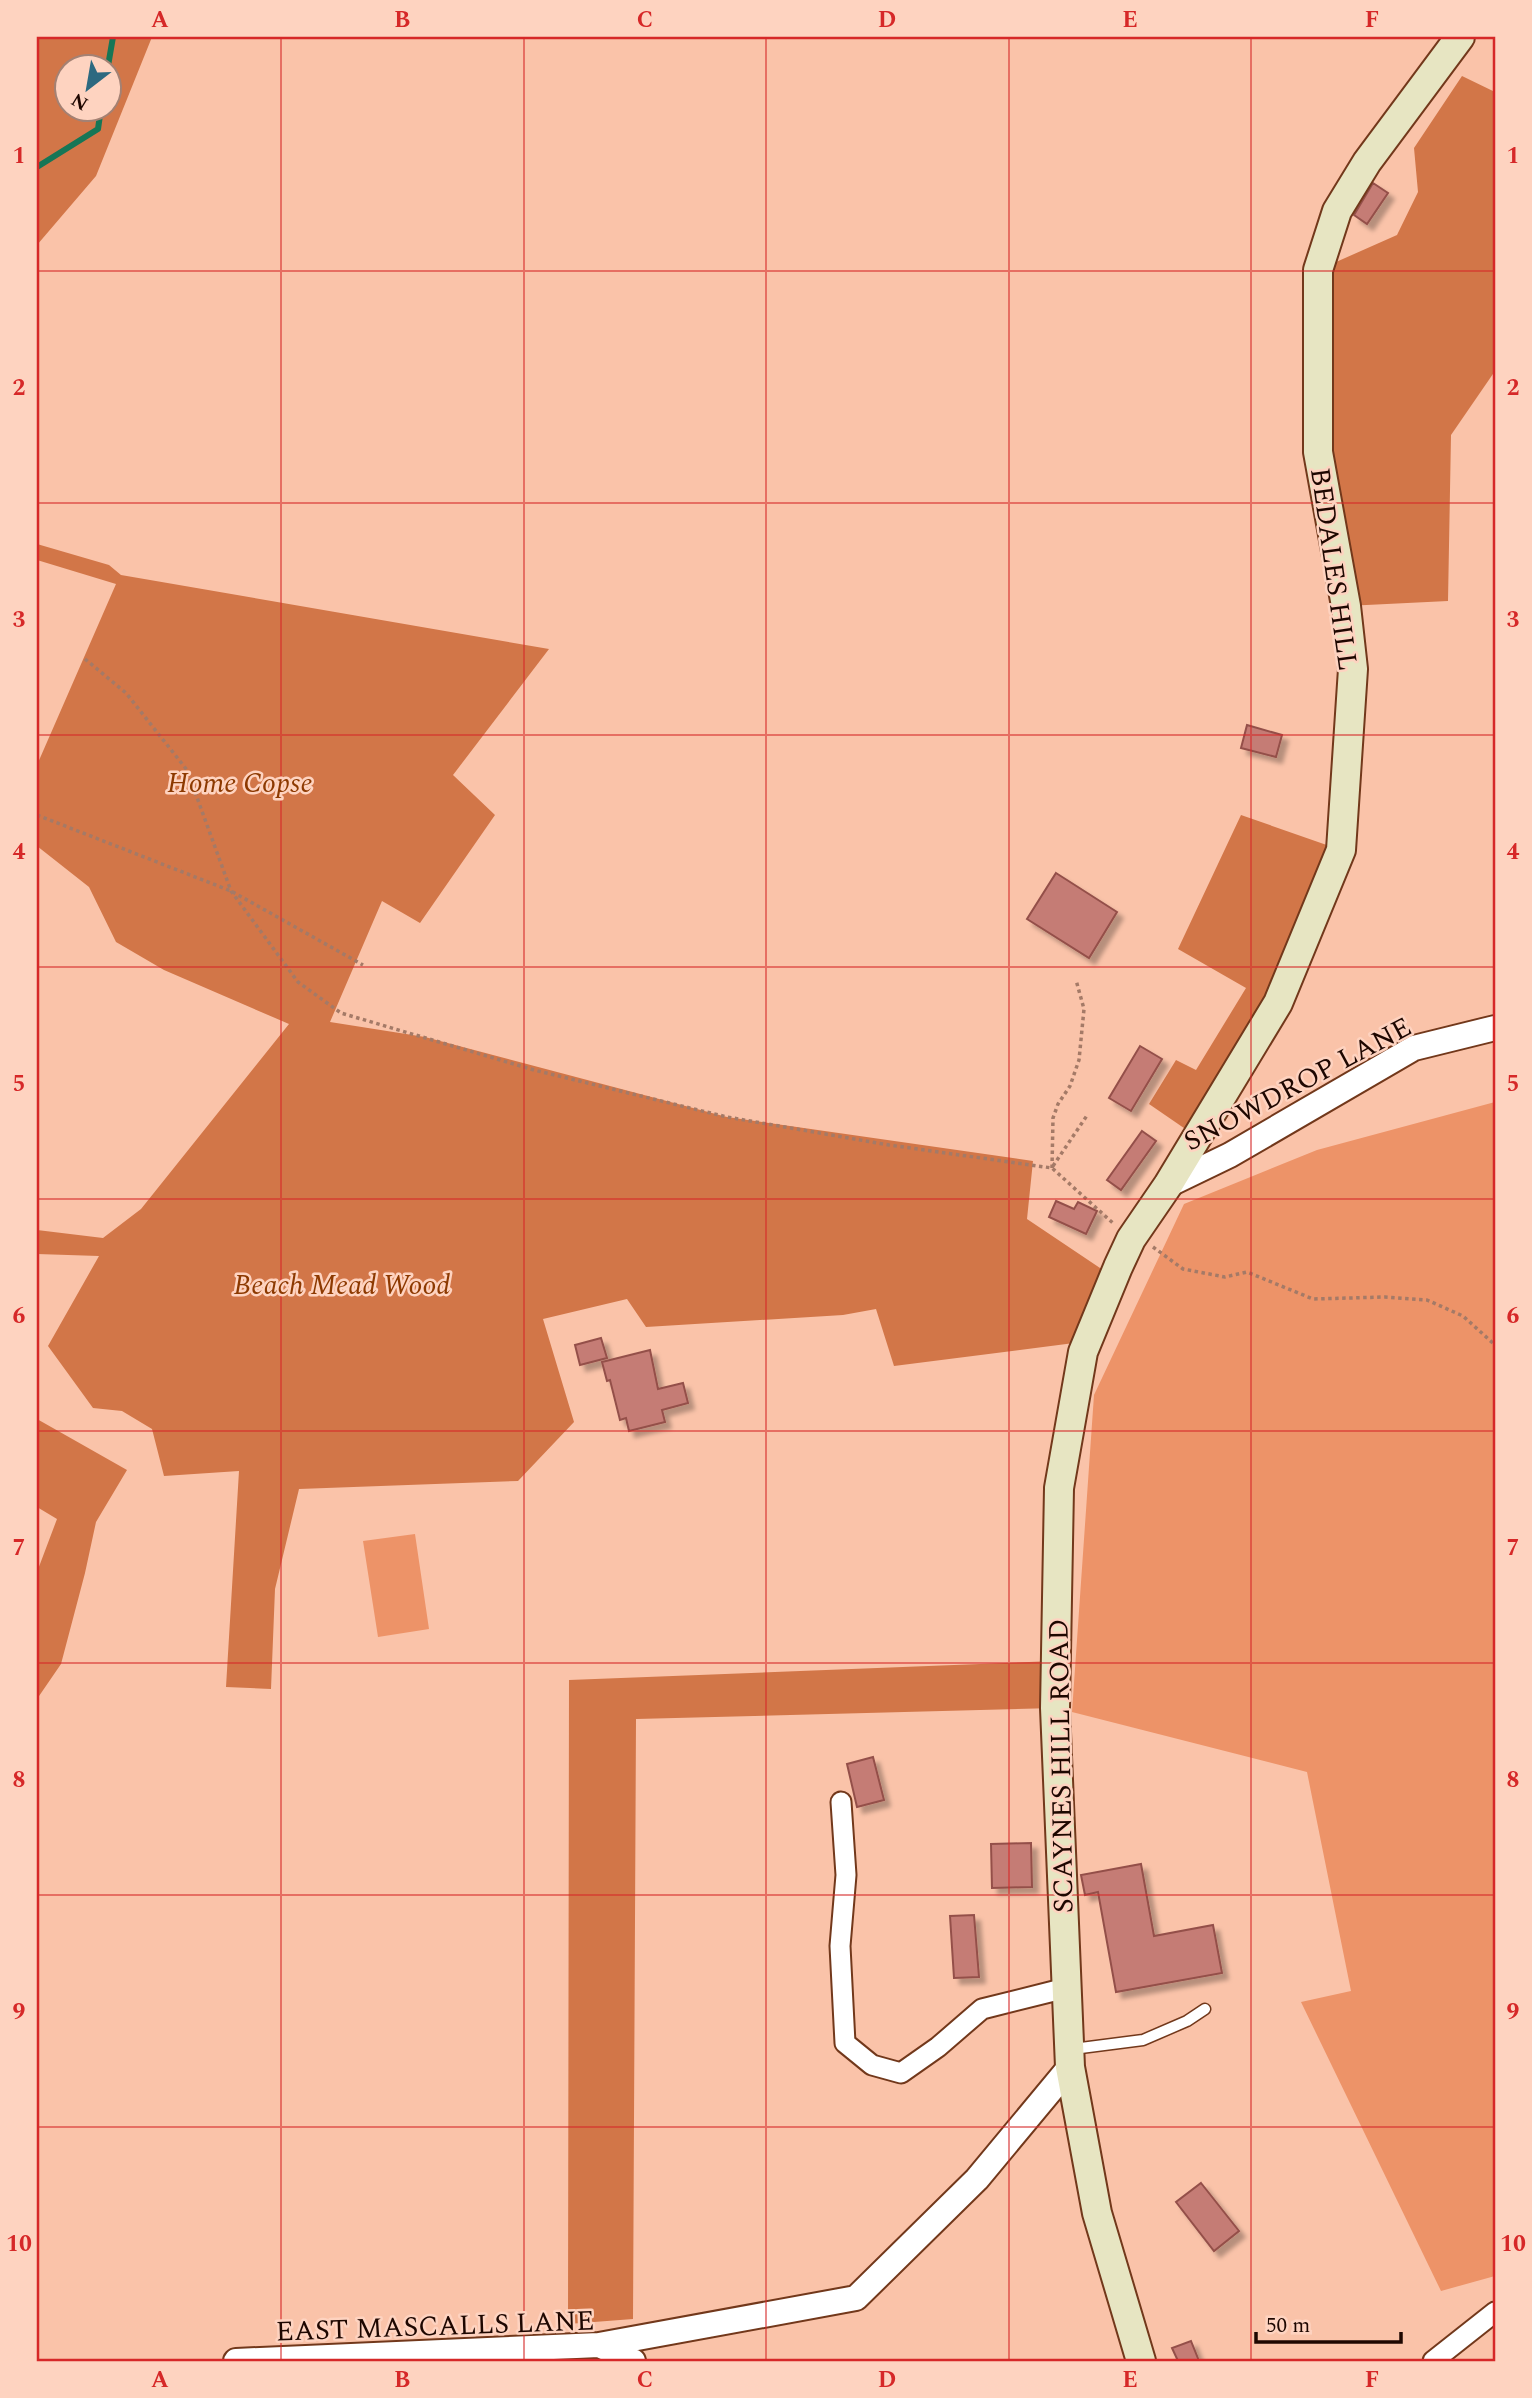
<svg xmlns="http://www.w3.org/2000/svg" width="1532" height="2398" font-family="Spectral,serif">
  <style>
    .green { fill: #ed9368 }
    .forest { fill: #d27648; fill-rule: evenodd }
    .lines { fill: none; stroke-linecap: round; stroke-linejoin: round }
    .stream { stroke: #167656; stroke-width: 6 }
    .building { fill: #c57c75; stroke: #94504a; stroke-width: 2; filter: url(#shadow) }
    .service-casing { stroke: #72381b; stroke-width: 13 }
    .minor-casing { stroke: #72381b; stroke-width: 23 }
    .tertiary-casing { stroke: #72381b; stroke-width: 28 }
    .secondary-casing { stroke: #72381b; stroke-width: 32 }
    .path { stroke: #a47a67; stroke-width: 3.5; stroke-dasharray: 3.5 3.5; stroke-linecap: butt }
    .service { stroke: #fff; stroke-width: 10 }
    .minor { stroke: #fff; stroke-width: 19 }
    .tertiary { stroke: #fff; stroke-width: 24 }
    .secondary { stroke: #e7e5c2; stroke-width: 28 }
    .grid { fill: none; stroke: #d62828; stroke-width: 2; stroke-opacity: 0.55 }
    .labels { text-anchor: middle; stroke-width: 5; stroke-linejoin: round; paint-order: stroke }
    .street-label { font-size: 28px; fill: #1e0700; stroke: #fed3c0 }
    .park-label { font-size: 28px; font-style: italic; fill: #8d3900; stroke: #fed3c0 }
    .neatline { fill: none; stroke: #d62828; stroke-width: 2.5 }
    .grid-label { font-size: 23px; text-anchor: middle; font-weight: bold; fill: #d62828 }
  </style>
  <defs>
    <filter id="shadow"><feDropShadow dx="6" dy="6" stdDeviation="2" flood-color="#0004"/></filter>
  </defs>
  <rect width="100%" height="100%" fill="#fac3a9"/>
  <path class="green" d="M 1495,1102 L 1495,2276 L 1441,2291 L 1301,2002 L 1351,1991 L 1307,1772 L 1072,1712 L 1094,1395 L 1184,1204 L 1317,1150 Z
    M 415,1534 L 429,1629 L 378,1637 L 363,1541 Z"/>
  <path class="forest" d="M 37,37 L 152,37 L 96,176 L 37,245 ZM 108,66 L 108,108 L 66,108 L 66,66 Z
    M 1462,76 L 1495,92 L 1495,371 L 1451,435 L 1448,601 L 1346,606 L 1318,452 L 1318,270 L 1397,235 L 1418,192 L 1414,148 Z
    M 37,544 L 109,565 L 121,575 L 549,649 L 453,775 L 495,815 L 420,923 L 382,901 L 330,1022 L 425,1037 L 727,1117 L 1033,1161 L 1027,1219 L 1103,1270 L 1074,1343 L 894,1366 L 876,1309 L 843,1315 L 646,1327 L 627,1299 L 543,1319 L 574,1422 L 518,1481 L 299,1489 L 275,1589 L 271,1689 L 226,1687 L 239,1471 L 164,1476 L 152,1429 L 122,1411 L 93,1408 L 48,1346 L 99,1256 L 37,1254 L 37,1230 L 103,1238 L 141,1209 L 289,1024 L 164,970 L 116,942 L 89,887 L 37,846 L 37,765 L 116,584 L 37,560 Z
    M 1241,815 L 1341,850 L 1197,1137 L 1149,1104 L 1176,1060 L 1196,1070 L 1246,988 L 1178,949 Z
    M 37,1419 L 127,1470 L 96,1522 L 85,1573 L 61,1664 L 37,1699 L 37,1572 L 57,1519 L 37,1507 Z
    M 1055,1661 L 1055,1708 L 636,1719 L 633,2319 L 568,2324 L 569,1680 Z"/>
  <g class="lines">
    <path class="stream" d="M 108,66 L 113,37
      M 37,167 L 98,129 L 101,108"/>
  </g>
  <path class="building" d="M 1373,183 L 1388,193 L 1367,224 L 1354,215 Z
    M 1247,725 L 1282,735 L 1276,757 L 1241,748 Z
    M 1056,873 L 1117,912 L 1089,958 L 1027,919 Z
    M 1140,1046 L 1162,1059 L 1131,1111 L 1109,1098 Z
    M 1142,1131 L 1156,1141 L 1121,1190 L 1107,1180 Z
    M 1056,1201 L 1074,1209 L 1078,1202 L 1097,1211 L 1086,1234 L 1049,1217 Z
    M 601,1338 L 607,1358 L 580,1365 L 575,1345 Z
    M 650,1350 L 658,1389 L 683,1383 L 688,1403 L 662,1410 L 665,1422 L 629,1431 L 626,1418 L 620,1420 L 610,1380 L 607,1381 L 602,1362 Z
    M 873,1757 L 884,1800 L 857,1807 L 847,1764 Z
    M 1031,1843 L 1032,1887 L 992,1888 L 991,1844 Z
    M 1141,1864 L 1154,1936 L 1213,1925 L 1222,1973 L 1116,1992 L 1098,1892 L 1085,1895 L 1081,1875 Z
    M 974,1915 L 979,1977 L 954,1978 L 950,1916 Z
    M 1201,2183 L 1239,2231 L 1214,2251 L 1176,2202 Z
    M 1191,2341 L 1199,2361 L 1178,2361 L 1172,2348 Z"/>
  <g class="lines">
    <g class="service-casing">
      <path id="service" d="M 1073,2049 L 1143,2040 L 1187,2021 L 1205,2009"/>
    </g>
    <g class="minor-casing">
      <path id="minor" d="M 841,1802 L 846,1875 L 840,1946 L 845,2043 L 872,2065 L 901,2073 L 938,2047 L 982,2009 L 1066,1988
        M 1433,2361 L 1495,2312"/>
    </g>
    <g class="tertiary-casing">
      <path id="tertiary" d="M 1168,1185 L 1230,1155 L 1414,1048 L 1495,1028
        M 599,2345 L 633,2361
        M 236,2361 L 599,2345 L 856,2298 L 977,2179 L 1070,2067"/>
    </g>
    <g class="secondary-casing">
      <path id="secondary" d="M 1141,2361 L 1097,2213 L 1070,2067 L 1055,1708 L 1059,1488 L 1083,1352 L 1118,1267 L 1131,1239 L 1168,1185 L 1278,1003 L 1341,850 L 1353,669 L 1346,606 L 1318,452 L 1318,270 L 1337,211 L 1367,162 L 1460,37"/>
    </g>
    <path class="path" d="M 85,659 L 126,693 L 187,770 L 231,891 L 298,982 L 341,1013 L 534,1070 L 727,1117 L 889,1145 L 1052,1168 L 1114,1224
      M 37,815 L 231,891 L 363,965
      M 1053,1166 L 1088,1114
      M 1052,1168 L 1053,1118 L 1058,1104 L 1070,1086 L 1079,1060 L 1084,1009 L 1076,980
      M 1153,1247 L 1183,1269 L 1225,1277 L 1247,1272 L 1313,1299 L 1385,1297 L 1427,1300 L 1463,1316 L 1495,1345"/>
    <use href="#service" class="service"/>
    <use href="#minor" class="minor"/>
    <use href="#tertiary" class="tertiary"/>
    <use href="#secondary" class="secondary"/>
  </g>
  <path class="grid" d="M 281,37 L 281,2361M 524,37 L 524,2361M 766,37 L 766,2361M 1009,37 L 1009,2361M 1251,37 L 1251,2361M 37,271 L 1495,271M 37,503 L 1495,503M 37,735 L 1495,735M 37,967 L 1495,967M 37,1199 L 1495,1199M 37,1431 L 1495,1431M 37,1663 L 1495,1663M 37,1895 L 1495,1895M 37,2127 L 1495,2127"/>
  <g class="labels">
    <g class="street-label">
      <text transform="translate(1335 569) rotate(82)" y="10">BEDALES HILL</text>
      <text transform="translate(1297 1083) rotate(-28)" y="10">SNOWDROP LANE</text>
      <text transform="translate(1060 1766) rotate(-91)" y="10">SCAYNES HILL ROAD</text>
      <text transform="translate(435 2325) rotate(-2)" y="10">EAST MASCALLS LANE</text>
    </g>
    <g class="park-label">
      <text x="240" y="792">Home Copse</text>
      <text x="342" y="1294">Beach Mead Wood</text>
    </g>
  </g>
  <rect width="1532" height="2398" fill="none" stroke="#fed3c0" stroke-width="77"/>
  <g transform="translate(88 88) rotate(211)"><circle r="33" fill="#fed3c0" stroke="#a48173" stroke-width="2"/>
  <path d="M0-5L12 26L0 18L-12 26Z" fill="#2d6980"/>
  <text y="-10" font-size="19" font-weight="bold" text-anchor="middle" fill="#1e0700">N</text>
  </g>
  <path d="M1256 2332v10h145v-10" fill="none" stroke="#1e0700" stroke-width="3.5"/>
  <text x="1266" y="2332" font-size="21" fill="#1e0700" stroke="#fed3c0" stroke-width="5" paint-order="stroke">50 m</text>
  <rect x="38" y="38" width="1456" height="2322" class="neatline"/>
  <g class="grid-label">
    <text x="160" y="27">A</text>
    <text x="402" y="27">B</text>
    <text x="645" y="27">C</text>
    <text x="887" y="27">D</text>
    <text x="1130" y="27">E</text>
    <text x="1372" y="27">F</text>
    <text x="19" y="163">1</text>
    <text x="1513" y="163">1</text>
    <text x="19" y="395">2</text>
    <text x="1513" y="395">2</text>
    <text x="19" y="627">3</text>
    <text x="1513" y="627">3</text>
    <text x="19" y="859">4</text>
    <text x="1513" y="859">4</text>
    <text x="19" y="1091">5</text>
    <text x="1513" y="1091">5</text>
    <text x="19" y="1323">6</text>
    <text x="1513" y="1323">6</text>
    <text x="19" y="1555">7</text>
    <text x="1513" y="1555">7</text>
    <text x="19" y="1787">8</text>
    <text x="1513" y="1787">8</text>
    <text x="19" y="2019">9</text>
    <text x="1513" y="2019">9</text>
    <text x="19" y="2251">10</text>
    <text x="1513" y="2251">10</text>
    <text x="160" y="2387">A</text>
    <text x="402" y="2387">B</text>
    <text x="645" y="2387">C</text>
    <text x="887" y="2387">D</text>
    <text x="1130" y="2387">E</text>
    <text x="1372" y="2387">F</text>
  </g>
</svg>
